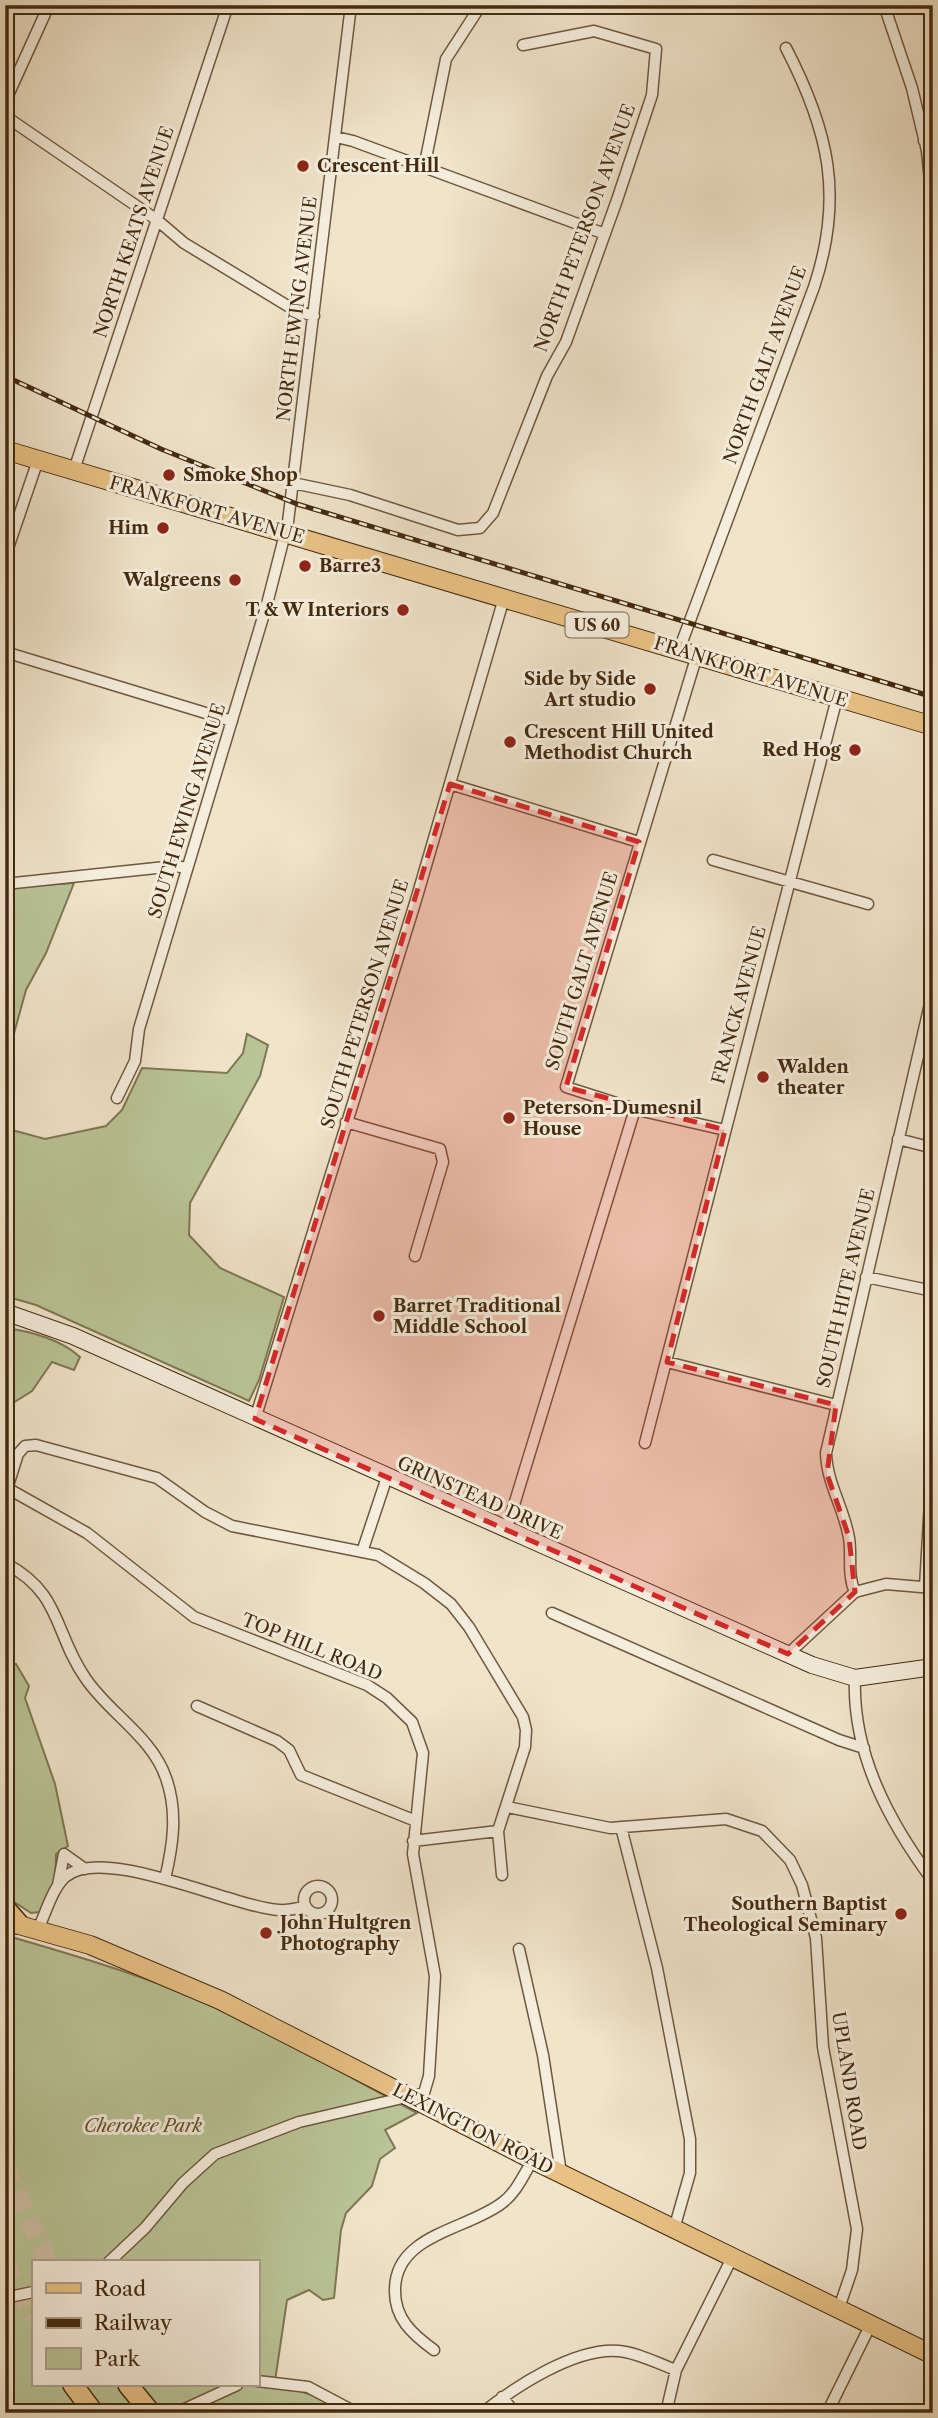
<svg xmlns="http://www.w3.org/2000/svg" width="938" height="2418" font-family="'Libre Caslon Text',serif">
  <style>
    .green { fill: #b9c497; stroke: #7e7753; stroke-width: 2; fill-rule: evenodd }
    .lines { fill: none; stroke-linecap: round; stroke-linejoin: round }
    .highway-tunnel { stroke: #cebfa5; stroke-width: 19; stroke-dasharray: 19 10; stroke-linecap: butt }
    .street-casing { stroke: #6f583e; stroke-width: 13 }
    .secondary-casing { stroke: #442a0f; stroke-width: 18 }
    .primary-casing { stroke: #442a0f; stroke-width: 20 }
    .highway-casing { stroke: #442a0f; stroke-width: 22 }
    .street { stroke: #f5eddd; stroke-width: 10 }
    .secondary { stroke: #f5eddd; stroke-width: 16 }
    .primary { stroke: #e8c285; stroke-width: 18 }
    .highway { stroke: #e8c285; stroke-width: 19 }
    .rail-casing { stroke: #442a0f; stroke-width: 5 }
    .rail { stroke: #f5eddd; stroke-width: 2.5; stroke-dasharray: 8; stroke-linecap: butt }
    .marked { fill: #d62828; fill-opacity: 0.2; stroke: #d62828; stroke-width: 5; stroke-dasharray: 14 9; stroke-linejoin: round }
    .poi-dot { fill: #8f2418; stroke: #f5eddd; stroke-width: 2.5 }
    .labels { text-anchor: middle; stroke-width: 6; stroke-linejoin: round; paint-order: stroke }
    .shield { fill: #f5eddd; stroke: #79644d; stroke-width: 2 }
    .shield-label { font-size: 16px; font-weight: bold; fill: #442a0f }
    .poi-label { font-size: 18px; font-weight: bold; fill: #442a0f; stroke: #f5eddd; text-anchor: start }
    .street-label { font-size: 18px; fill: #442a0f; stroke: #f5eddd }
    .park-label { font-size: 18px; font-style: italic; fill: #615031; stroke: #f5eddd }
  </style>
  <rect width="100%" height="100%" fill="#f0e4ca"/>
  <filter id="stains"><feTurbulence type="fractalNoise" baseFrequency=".00286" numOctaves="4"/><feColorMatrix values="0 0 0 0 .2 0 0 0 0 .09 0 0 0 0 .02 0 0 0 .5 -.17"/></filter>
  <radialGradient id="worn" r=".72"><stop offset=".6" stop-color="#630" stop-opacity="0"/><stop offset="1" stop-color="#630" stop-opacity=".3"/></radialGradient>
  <path class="green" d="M 74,883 L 46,953 L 26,990 L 5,1066 L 5,961 L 12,935 L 5,923 L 5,887 Z
    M 247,1034 L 268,1045 L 260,1076 L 190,1203 L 189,1235 L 220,1268 L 284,1297 L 259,1380 L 249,1401 L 36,1305 L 5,1296 L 5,1128 L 45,1139 L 106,1126 L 122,1110 L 142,1068 L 227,1073 L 243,1053 Z
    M 5,1328 C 30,1331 62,1340 80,1357 L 74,1370 L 52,1362 L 32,1391 L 5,1408 Z
    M 5,1663 L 16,1664 L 29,1686 L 25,1698 L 55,1784 L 68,1846 L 56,1854 C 56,1875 54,1895 40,1912 L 31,1913 L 5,1896 Z
    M 5,1935 C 63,1952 122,1969 178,1991 C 261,2025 338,2071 417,2113 L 385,2130 L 395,2148 L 380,2159 L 372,2186 L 346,2213 L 341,2230 L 334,2298 L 323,2300 L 309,2290 L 287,2300 L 275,2381 L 271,2383 L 323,2398 L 350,2413 L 5,2413 ZM 33,2262 L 257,2262 L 257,2385 L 33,2385 Z"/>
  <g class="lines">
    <path class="highway-tunnel" d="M 5,2166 L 48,2262
      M 5,2263 L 33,2317"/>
    <g class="street-casing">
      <path id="street" d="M 676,5 L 679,6
        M 884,5 L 912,88 L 927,151 L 933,211
        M 5,102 L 49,5
        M 5,116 L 157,220 L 184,243 L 296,311 L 314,316
        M 336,137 L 353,141 L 605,234
        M 924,141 L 933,127
        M 424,168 L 446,59 L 481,5
        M 74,470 L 228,5
        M 293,483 L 350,495 L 458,530 L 480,528 L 493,513 L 547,376 L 566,342 L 617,200 L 652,95 L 656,49 L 594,31 L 523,45
        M 5,557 L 38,460
        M 679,650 L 814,287 C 844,197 829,131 786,48
        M 5,652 L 232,721
        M 697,655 L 566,1087 L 638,1110 L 725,1130
        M 450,784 L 639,842
        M 713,860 L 868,904
        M 5,884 L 175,866 L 187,868
        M 117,1098 L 135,1061 L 139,1029 L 267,604 L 288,522 L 351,5
        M 346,1122 L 440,1149 L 443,1162 L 415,1256
        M 898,1139 L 933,1148
        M 866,1277 L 933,1291
        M 933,1355 L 933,1379
        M 667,1362 L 836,1405
        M 255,1419 L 416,900 L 504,598
        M 645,1443 L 837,698
        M 7,1488 L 87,1533 L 194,1617 L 367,1685 L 387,1698 L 412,1722 L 423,1753 L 413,1854 L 435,1976 L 429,2076 L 424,2093 L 299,2122 L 215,2154 L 183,2183 L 145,2228 L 109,2262
        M 5,1495 L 18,1454 L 25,1446 L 36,1445 L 157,1478 L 205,1512 L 232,1526 L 378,1555 L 424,1583 L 451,1604 L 469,1627 L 523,1717 L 526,1730 L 525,1747 L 498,1831 L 502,1875
        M 506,1531 L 635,1109
        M 362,1552 L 387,1477
        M 5,1563 C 63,1594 53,1632 86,1679 C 110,1714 152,1737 166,1778 C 178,1812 173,1845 165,1879
        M 925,1587 L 933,1450
        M 855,1592 C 847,1575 852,1556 849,1538 C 844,1508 827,1484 826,1453 L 933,991
        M 552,1613 L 839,1740 L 864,1748
        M 788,1654 L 855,1592 L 886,1584 L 933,1588
        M 855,1678 C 852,1753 889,1822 933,1881
        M 197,1706 L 277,1741 L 289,1750 L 301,1775 L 416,1821
        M 507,1807 L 610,1828 L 726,1819 L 762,1831 L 790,1860 L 802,1885 L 816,1938 L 823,2047 L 857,2229 L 852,2270 L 838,2311
        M 621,1827 L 657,1968 L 690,2139 L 690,2173 L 674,2229
        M 413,1841 L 498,1831
        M 58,1885 L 64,1854 L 85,1869
        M304 1900a14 14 0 1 1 28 0a14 14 0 1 1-28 0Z
        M 38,1929 C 46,1913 52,1889 65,1877 C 103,1844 232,1907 279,1910 C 288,1911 296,1908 305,1907
        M 519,1949 L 543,2055 L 561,2173
        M 5,2298 L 33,2292
        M 434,2350 C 412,2334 394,2318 395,2289 C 396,2234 467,2230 502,2203 C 517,2192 523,2175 533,2160
        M 257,2381 L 308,2387 L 357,2413
        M 502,2397 L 515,2413
        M 176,2413 L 237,2385
        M 482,2413 C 515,2387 575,2347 619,2351 C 638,2353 657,2363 676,2370
        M 666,2413 L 676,2370 L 732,2258
        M 827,2413 L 870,2326"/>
    </g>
    <g class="secondary-casing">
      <path id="secondary" d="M 5,1312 L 73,1336 L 812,1665 L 855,1678 L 933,1667"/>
    </g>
    <g class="primary-casing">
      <path id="primary" d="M 5,450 L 933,726
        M 5,1921 L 90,1945 L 220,2000 L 533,2160 L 933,2355"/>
    </g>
    <g class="highway-casing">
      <path id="highway" d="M 5,1908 L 19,1924
        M 73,2385 L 94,2413
        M 128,2385 L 151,2413"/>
    </g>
    <use href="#street" class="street"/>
    <use href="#secondary" class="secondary"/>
    <use href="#primary" class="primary"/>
    <use href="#highway" class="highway"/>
    <g class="rail-casing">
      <path id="rail" d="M 5,376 L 161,449 L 297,504 L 933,697"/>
    </g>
    <use href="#rail" class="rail"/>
  </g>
  <path class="marked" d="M 450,784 L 639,842 L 566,1087 L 725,1130 L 667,1362 L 836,1405 L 827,1474 L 849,1537 L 855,1592 L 788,1654 L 255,1419 Z"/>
  <g class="poi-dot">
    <circle cx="303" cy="166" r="7"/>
    <circle cx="169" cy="475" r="7"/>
    <circle cx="163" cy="528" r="7"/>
    <circle cx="305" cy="566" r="7"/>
    <circle cx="235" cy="580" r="7"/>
    <circle cx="403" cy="610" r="7"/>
    <circle cx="650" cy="689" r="7"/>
    <circle cx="510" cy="742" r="7"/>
    <circle cx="855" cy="750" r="7"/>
    <circle cx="763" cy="1077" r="7"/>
    <circle cx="509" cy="1118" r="7"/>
    <circle cx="379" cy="1316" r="7"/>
    <circle cx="901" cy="1914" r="7"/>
    <circle cx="266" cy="1933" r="7"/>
  </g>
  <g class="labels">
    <rect class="shield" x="565.5" y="612.5" width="63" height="25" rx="5"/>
    <g class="shield-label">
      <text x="597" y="631">US 60</text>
    </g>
    <g class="poi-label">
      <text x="317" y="172">Crescent Hill</text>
      <text x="183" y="481">Smoke Shop</text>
      <text x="149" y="534" text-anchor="end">Him</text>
      <text x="319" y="572">Barre3</text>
      <text x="221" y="586" text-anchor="end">Walgreens</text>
      <text x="389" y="616" text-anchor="end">T &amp; W Interiors</text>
      <text x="636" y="685" text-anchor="end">Side by Side<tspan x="636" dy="21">Art studio</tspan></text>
      <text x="524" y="738">Crescent Hill United<tspan x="524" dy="21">Methodist Church</tspan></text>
      <text x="841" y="756" text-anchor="end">Red Hog</text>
      <text x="777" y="1073">Walden<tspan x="777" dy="21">theater</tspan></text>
      <text x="523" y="1114">Peterson-Dumesnil<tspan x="523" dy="21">House</tspan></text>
      <text x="393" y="1312">Barret Traditional<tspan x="393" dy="21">Middle School</tspan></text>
      <text x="887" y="1910" text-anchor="end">Southern Baptist<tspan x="887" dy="21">Theological Seminary</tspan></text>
      <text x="280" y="1929">John Hultgren<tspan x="280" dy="21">Photography</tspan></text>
    </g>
    <g class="street-label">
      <text transform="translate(585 228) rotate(-70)" y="6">NORTH PETERSON AVENUE</text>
      <text transform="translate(134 232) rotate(-72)" y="6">NORTH KEATS AVENUE</text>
      <text transform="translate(297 309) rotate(-83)" y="6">NORTH EWING AVENUE</text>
      <text transform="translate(765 365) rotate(-70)" y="6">NORTH GALT AVENUE</text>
      <text transform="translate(207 510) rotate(16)" y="6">FRANKFORT AVENUE</text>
      <text transform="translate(751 672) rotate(17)" y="6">FRANKFORT AVENUE</text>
      <text transform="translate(187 811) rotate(-73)" y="6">SOUTH EWING AVENUE</text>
      <text transform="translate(582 971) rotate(-73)" y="6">SOUTH GALT AVENUE</text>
      <text transform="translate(365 1004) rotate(-73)" y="6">SOUTH PETERSON AVENUE</text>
      <text transform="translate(739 1005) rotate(-75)" y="6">FRANCK AVENUE</text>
      <text transform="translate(846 1288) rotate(-77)" y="6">SOUTH HITE AVENUE</text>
      <text transform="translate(480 1498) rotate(24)" y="6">GRINSTEAD DRIVE</text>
      <text transform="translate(312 1647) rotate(22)" y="6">TOP HILL ROAD</text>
      <text transform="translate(849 2081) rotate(81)" y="6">UPLAND ROAD</text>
      <text transform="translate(473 2129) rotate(27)" y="6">LEXINGTON ROAD</text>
    </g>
    <g class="park-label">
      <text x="143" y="2132">Cherokee Park</text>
    </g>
  </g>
  <rect width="938" height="2418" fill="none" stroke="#f0e4ca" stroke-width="28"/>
  <rect x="7" y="7" width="924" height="2404" fill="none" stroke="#442a0f" stroke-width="3.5"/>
  <rect x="14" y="14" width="910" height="2390" fill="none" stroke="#442a0f" stroke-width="2"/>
  <rect x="32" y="2260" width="228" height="126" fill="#f5eddd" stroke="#ae9f8b" stroke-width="2"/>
  <rect x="46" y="2283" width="35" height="10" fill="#e8c285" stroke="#ae9f8b" stroke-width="2"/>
  <text x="94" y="2296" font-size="21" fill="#442a0f">Road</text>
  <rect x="46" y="2318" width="35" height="10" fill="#442a0f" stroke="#ae9f8b" stroke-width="2"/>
  <text x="94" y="2330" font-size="21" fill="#442a0f">Railway</text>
  <rect x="46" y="2348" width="35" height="21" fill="#b9c497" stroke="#ae9f8b" stroke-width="2"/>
  <text x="94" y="2366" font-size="21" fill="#442a0f">Park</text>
  <rect width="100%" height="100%" filter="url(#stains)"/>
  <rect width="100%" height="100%" fill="url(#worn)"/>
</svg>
